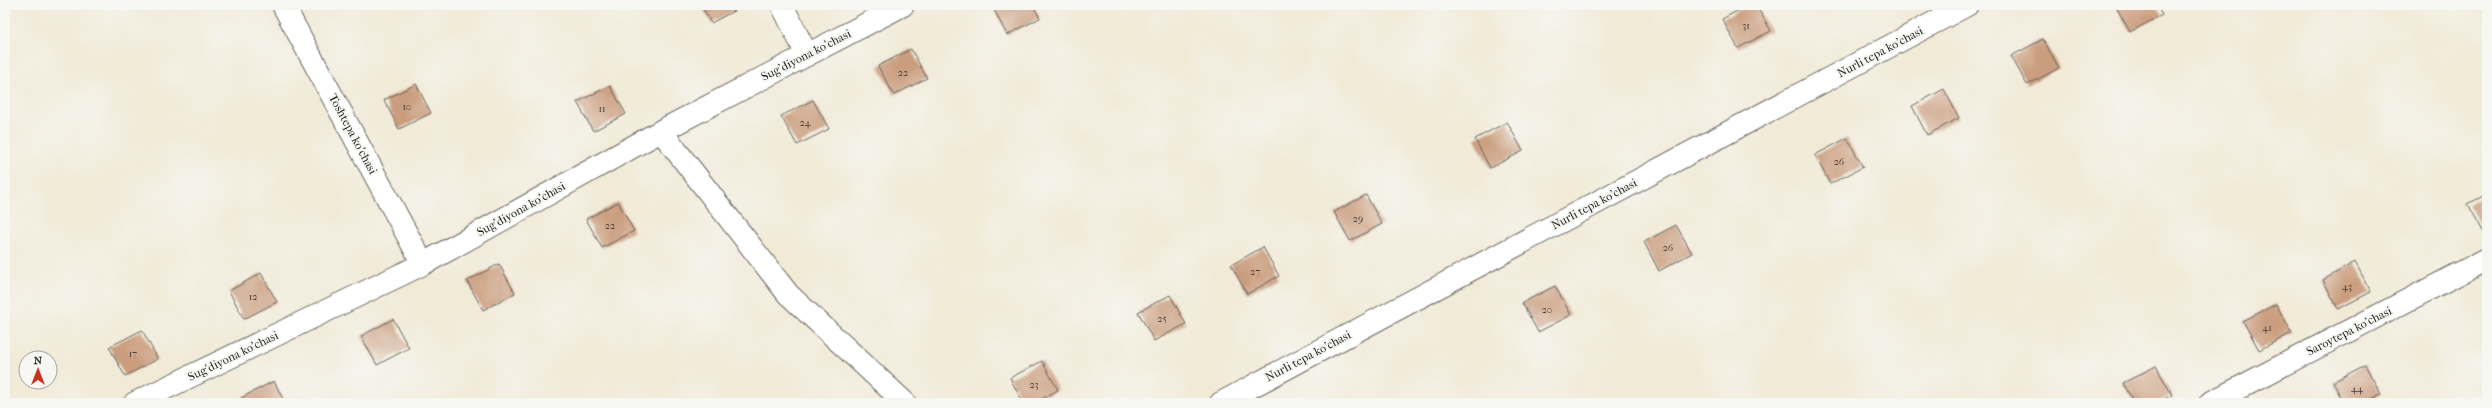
<svg xmlns="http://www.w3.org/2000/svg" width="2492" height="408" font-family="'IM FELL French Canon',serif">
  <style>
    .building { fill: #ca9d7e }
    .lines { fill: none; stroke-linecap: round; stroke-linejoin: round }
    .minor-casing { stroke: #67645d; stroke-width: 24 }
    .minor { stroke: #fff; stroke-width: 22 }
    .labels { text-anchor: middle; stroke-width: 4; stroke-linejoin: round; paint-order: stroke }
    .number-label { font-size: 10px; fill: #483c34 }
    .street-label { font-size: 12px; fill: #1c1c1c; stroke: #f6f6f2 }
  </style>
  <rect width="100%" height="100%" fill="#f6f6f2"/>
  <filter id="ink" filterUnits="userSpaceOnUse"><feTurbulence type="fractalNoise" baseFrequency=".025" numOctaves="2"/><feDisplacementMap in="SourceGraphic" scale="8" xChannelSelector="R" yChannelSelector="G"/><feConvolveMatrix kernelMatrix="1 2 1 2 8 2 1 2 1" color-interpolation-filters="sRGB"/></filter>
  <filter id="wash" filterUnits="userSpaceOnUse"><feTurbulence type="fractalNoise" baseFrequency=".012" numOctaves="4" result="noise"/><feDisplacementMap in="SourceGraphic" scale="16" xChannelSelector="R" yChannelSelector="G"/><feGaussianBlur stdDeviation="0.9" result="paint"/><feColorMatrix in="noise" values="0 0 0 0 0 0 0 0 0 0 0 0 0 0 0 0 0 1.4 0 .05"/><feComposite in="paint" operator="in"/></filter>
  <g filter="url(#wash)">
    <rect width="100%" height="100%" fill="#f1ead7"/>
    <g id="blocks">
      <path class="building" d="M 701,5 L 745,5 L 711,23 Z
        M 1033,5 L 1040,18 L 1007,35 L 992,6 Z
        M 1749,5 L 1756,5 L 1771,31 L 1738,48 L 1722,19 Z
        M 2115,5 L 2156,5 L 2162,15 L 2130,32 Z
        M 2043,39 L 2059,68 L 2027,85 L 2011,56 Z
        M 911,49 L 927,78 L 894,95 L 878,66 Z
        M 416,84 L 431,113 L 399,129 L 384,100 Z
        M 610,86 L 626,114 L 593,131 L 577,102 Z
        M 1944,89 L 1959,118 L 1927,135 L 1912,106 Z
        M 813,100 L 829,129 L 797,145 L 781,116 Z
        M 1507,122 L 1523,151 L 1490,168 L 1475,139 Z
        M 1847,138 L 1863,167 L 1830,184 L 1815,155 Z
        M 2487,194 L 2487,231 L 2484,233 L 2468,204 Z
        M 1366,195 L 1382,224 L 1350,241 L 1334,212 Z
        M 618,202 L 634,231 L 602,248 L 586,219 Z
        M 1676,225 L 1692,253 L 1659,271 L 1644,242 Z
        M 1263,247 L 1279,276 L 1247,294 L 1231,265 Z
        M 2355,262 L 2371,292 L 2338,309 L 2323,280 Z
        M 499,264 L 515,293 L 483,310 L 467,281 Z
        M 261,273 L 277,302 L 244,319 L 229,291 Z
        M 1555,286 L 1571,315 L 1538,332 L 1522,303 Z
        M 1170,295 L 1186,324 L 1154,341 L 1138,312 Z
        M 2276,304 L 2292,333 L 2259,350 L 2243,321 Z
        M 393,319 L 409,348 L 377,365 L 361,336 Z
        M 142,330 L 158,359 L 125,376 L 109,347 Z
        M 1042,361 L 1058,390 L 1034,403 L 1023,403 L 1010,378 Z
        M 2365,365 L 2381,394 L 2364,403 L 2344,403 L 2333,382 Z
        M 2156,366 L 2172,395 L 2157,403 L 2134,403 L 2123,383 Z
        M 274,381 L 285,403 L 244,403 L 241,398 Z"/>
    </g>
  </g>
  <g filter="url(#ink)">
    <use href="#blocks" fill-opacity="0" stroke="#67645d" stroke-width="1"/>
    <g class="lines">
      <g class="minor-casing">
        <path id="minor" d="M 283,5 L 423,264
          M 782,5 L 807,55
          M 661,131 L 788,294 L 905,403
          M 135,403 L 423,264 L 661,131 L 903,5
          M 1221,403 L 1967,5
          M 2210,403 L 2487,259"/>
      </g>
      <use href="#minor" class="minor"/>
    </g>
  </g>
  <g class="labels">
    <g class="number-label">
      <text x="1746" y="29">31</text>
      <text x="903" y="76">22</text>
      <text x="407" y="110">10</text>
      <text x="602" y="112">11</text>
      <text x="805" y="126">24</text>
      <text x="1839" y="165">26</text>
      <text x="1358" y="222">29</text>
      <text x="610" y="229">22</text>
      <text x="1668" y="251">26</text>
      <text x="1255" y="275">27</text>
      <text x="2347" y="290">43</text>
      <text x="253" y="300">12</text>
      <text x="1547" y="313">20</text>
      <text x="1162" y="322">25</text>
      <text x="2267" y="331">41</text>
      <text x="133" y="357">17</text>
      <text x="1034" y="388">23</text>
      <text x="2357" y="392">44</text>
    </g>
    <g class="street-label">
      <text transform="translate(1880 52) rotate(-28)" y="4">Nurli tepa ko'chasi</text>
      <text transform="translate(806 55) rotate(-27)" y="4">Sug'diyona ko'chasi</text>
      <text transform="translate(353 134) rotate(62)" y="4">Toshtepa ko'chasi</text>
      <text transform="translate(1594 204) rotate(-28)" y="4">Nurli tepa ko'chasi</text>
      <text transform="translate(521 209) rotate(-29)" y="4">Sug'diyona ko'chasi</text>
      <text transform="translate(2349 331) rotate(-27)" y="4">Saroytepa ko'chasi</text>
      <text transform="translate(233 356) rotate(-26)" y="4">Sug'diyona ko'chasi</text>
      <text transform="translate(1308 356) rotate(-28)" y="4">Nurli tepa ko'chasi</text>
    </g>
  </g>
  <rect width="2492" height="408" fill="none" stroke="#f6f6f2" stroke-width="20"/>
  <g transform="translate(38 370)"><circle r="19" fill="#f6f6f2" stroke="#9f9f9c"/>
  <path d="M0-3L7 15L0 10L-7 15Z" fill="#c8321e"/>
  <text y="-6" font-size="11" font-weight="bold" text-anchor="middle" fill="#1c1c1c">N</text>
  </g>
</svg>
